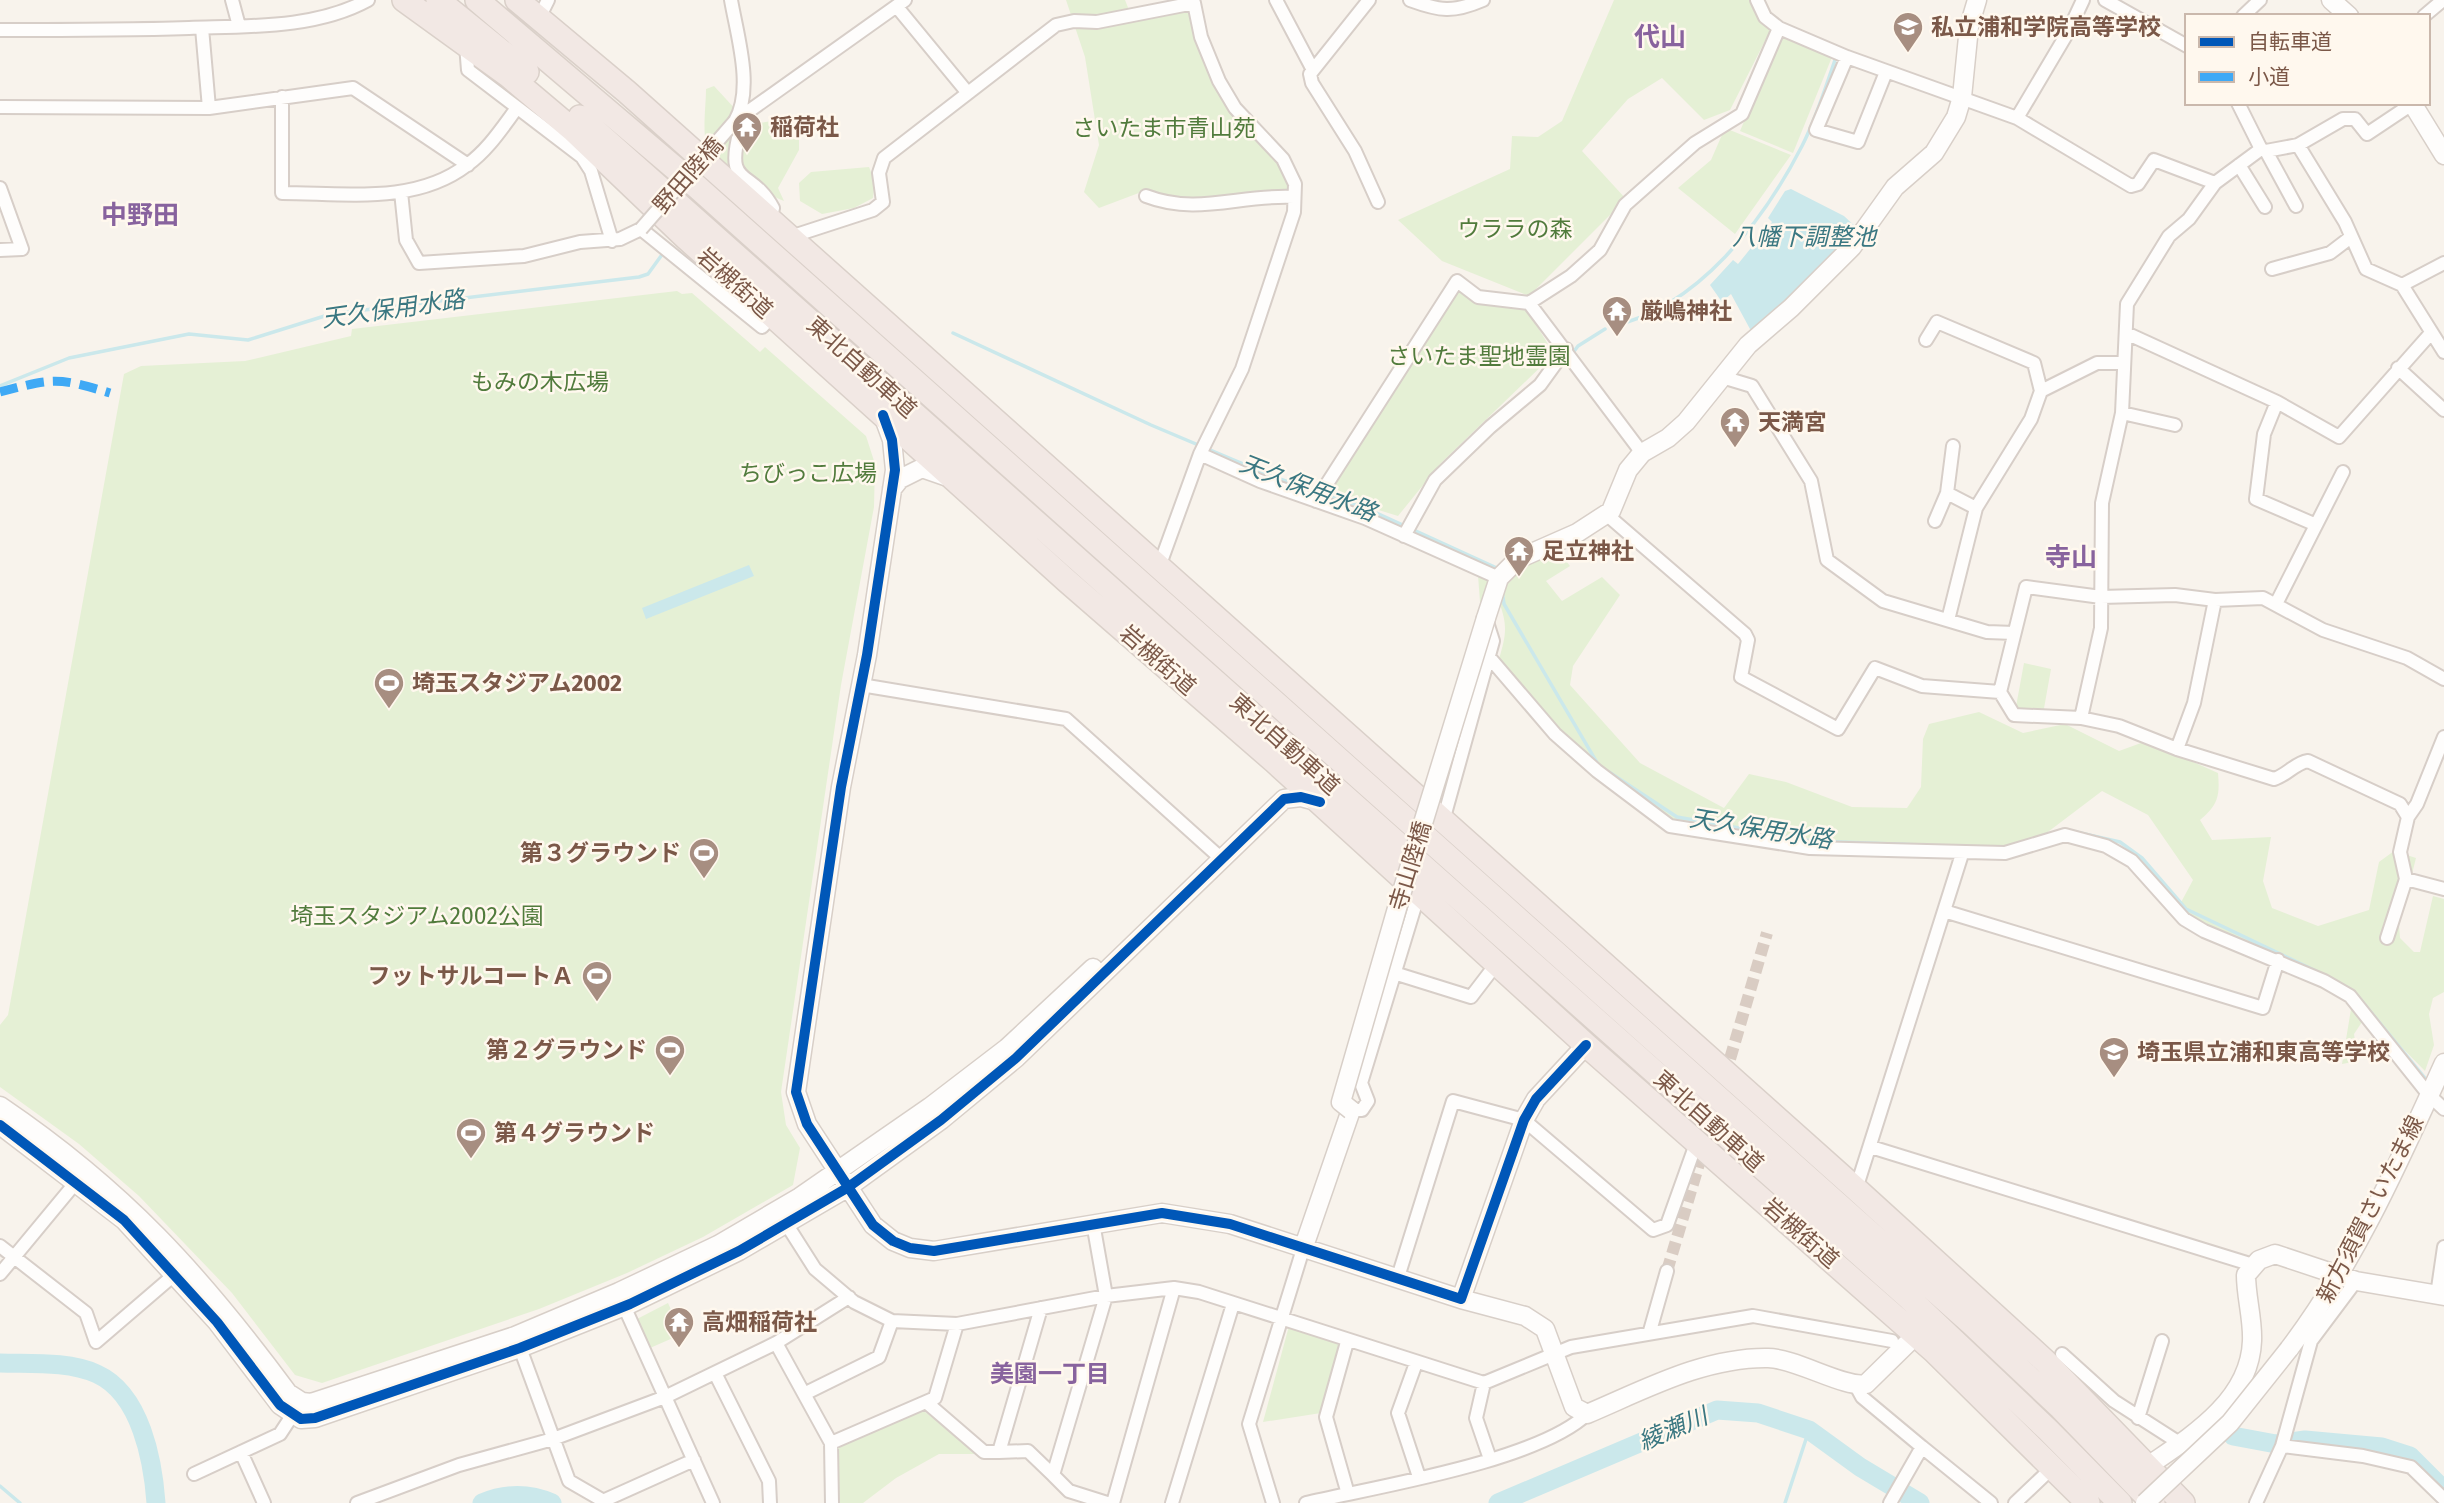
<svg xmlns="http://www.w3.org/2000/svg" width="2444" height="1503" font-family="'Fira Sans','Noto Sans JP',sans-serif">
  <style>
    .green { fill: #e5f0d5 }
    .water { fill: #cbe8eb }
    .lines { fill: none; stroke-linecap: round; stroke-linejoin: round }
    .stream { stroke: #cbe8eb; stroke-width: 3.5 }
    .river { stroke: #cbe8eb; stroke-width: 19 }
    .street-tunnel { stroke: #d9ccc3; stroke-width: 12; stroke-dasharray: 12 6; stroke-linecap: butt }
    .street-casing { stroke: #d7cec8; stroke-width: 16 }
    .secondary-casing { stroke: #d8cfc8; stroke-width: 21 }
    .highway-casing { stroke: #dad0c9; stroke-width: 26 }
    .street { stroke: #fefdfc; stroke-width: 12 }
    .secondary { stroke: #fefdfc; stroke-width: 18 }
    .highway { stroke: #f2e8e4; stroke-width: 23 }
    .street-bridge-casing { stroke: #d7cec8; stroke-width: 16; stroke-linecap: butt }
    .secondary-bridge-casing { stroke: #d8cfc8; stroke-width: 21; stroke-linecap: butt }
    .street-bridge { stroke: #fefdfc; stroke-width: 12 }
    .secondary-bridge { stroke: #fefdfc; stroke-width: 18 }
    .quiet { stroke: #3fa9f5; stroke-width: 9; stroke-dasharray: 18 9; stroke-linecap: butt }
    .cycleway-casing { stroke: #fff8ee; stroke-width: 15 }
    .cycleway { stroke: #0057b8; stroke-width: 10 }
    .labels { text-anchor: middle; stroke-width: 5; stroke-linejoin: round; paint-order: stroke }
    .poi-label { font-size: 23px; font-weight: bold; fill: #7b5848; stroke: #fff8ee; text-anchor: start }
    .park-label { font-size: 23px; fill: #517b3c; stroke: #fff8ee }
    .street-label { font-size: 23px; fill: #7b5848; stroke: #fff8ee }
    .water-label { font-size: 24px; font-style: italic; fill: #3a7781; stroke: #fff8ee }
    .neighbourhood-label { font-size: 24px; font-weight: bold; fill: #88639e; stroke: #fff8ee }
    .quarter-label { font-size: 26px; font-weight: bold; fill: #88639e; stroke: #fff8ee }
  </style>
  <rect width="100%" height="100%" fill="#f8f3ec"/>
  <path class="green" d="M 1066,0 L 1125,0 L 1133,20 L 1189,8 C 1197,41 1206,72 1223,101 C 1243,135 1283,150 1291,191 L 1187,204 L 1144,191 L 1099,208 L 1084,192 L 1099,145 L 1085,57 Z
    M 1614,0 L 1751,0 L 1770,31 L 1730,110 L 1704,120 L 1662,78 L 1628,99 L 1582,151 L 1626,199 L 1529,296 L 1442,261 L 1398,220 L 1510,169 L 1512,136 L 1538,137 L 1562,121 Z
    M 1780,37 L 1832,57 L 1793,153 L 1740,131 Z
    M 714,86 L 750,125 L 776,120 L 799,129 L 799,150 L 778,188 L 784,201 C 764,192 726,178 712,160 C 700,143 706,110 706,89 Z
    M 1725,128 L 1791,155 L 1735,234 L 1678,188 L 1711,160 Z
    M 869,167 L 875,182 L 873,198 L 854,208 L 822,214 L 800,201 L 799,183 L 811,172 Z
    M 1458,289 L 1479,303 L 1526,308 L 1554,354 L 1441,463 L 1398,516 L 1327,494 Z
    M 677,291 L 682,294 L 692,293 L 760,352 L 765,347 L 866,436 L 875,464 L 874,507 L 841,685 L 781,1092 L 786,1125 L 800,1148 L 793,1185 L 703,1237 L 627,1273 L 539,1309 L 322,1383 L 295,1375 L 232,1293 L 139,1196 L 79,1144 L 0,1087 L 0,1025 L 8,1015 L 124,374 L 141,366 L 245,361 L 351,336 L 352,329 Z
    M 1558,550 L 1570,566 L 1546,581 L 1562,601 L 1602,577 L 1620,595 L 1573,666 L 1570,685 L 1640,763 L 1724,808 L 1749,774 L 1786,782 L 1852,807 L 1907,808 L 1921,787 L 1923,739 L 1929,724 L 1979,712 L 2023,733 L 2065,724 L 2119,751 L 2141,743 L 2155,745 L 2218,773 C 2220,796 2218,805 2200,820 L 2212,840 L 2271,837 L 2263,881 L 2272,908 L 2318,926 L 2369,910 L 2379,862 L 2394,851 L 2416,858 L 2399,925 L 2400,938 L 2414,952 L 2420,952 L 2433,896 L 2444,899 L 2444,992 L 2433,998 L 2429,1014 L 2434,1045 L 2425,1071 L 2368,1013 L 2354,1034 L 2358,1061 L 2342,1064 L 2352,1003 L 2351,993 L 2183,925 L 2178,908 L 2193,880 L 2148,815 L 2102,791 L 2015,857 L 1842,852 L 1669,820 L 1569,753 L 1535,701 L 1499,659 C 1506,635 1508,626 1499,602 L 1480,602 L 1478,575 L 1509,583 L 1533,556 Z
    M 2024,663 L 2051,669 L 2043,714 L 2015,712 Z
    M 668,1303 L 682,1334 L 650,1348 L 637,1319 Z
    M 1289,1326 L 1341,1345 L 1321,1413 L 1263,1422 Z
    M 920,1408 L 979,1454 L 939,1454 L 896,1478 L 863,1503 L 836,1503 L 835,1448 Z"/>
  <path class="water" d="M 1791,189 L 1844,216 L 1858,229 L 1757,329 L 1750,329 L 1731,294 L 1722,302 L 1710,285 L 1733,260 L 1738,264 L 1772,222 L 1768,218 L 1785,191 Z
    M 749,565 L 754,576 L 646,619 L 642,608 Z"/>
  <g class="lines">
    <path class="stream" d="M 1612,326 C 1698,308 1764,220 1802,146 C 1816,119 1825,89 1835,60
      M 953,333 L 1151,425 L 1274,477 L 1370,510 L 1499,569
      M 1572,354 L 1578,346 L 1605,329
      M 0,386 L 69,358 L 189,334 L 248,340 L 331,314 L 639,277 L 648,274 L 661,256
      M 1502,590 L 1504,604 L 1599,766
      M 1609,772 L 1677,817 L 1812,841 L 1921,845
      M 2067,830 L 2120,842 L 2142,858 L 2186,909 L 2316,971
      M 2332,979 L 2350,989
      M 2356,994 L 2429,1083
      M 0,1486 L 20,1503
      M 1785,1503 L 1809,1430"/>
    <path class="river" d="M 0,1363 C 30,1364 69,1361 97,1374 C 141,1394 153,1461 156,1503
      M 2233,1436 L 2276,1444 L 2305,1440 L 2382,1447 L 2410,1456 L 2444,1490
      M 482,1503 C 506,1493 529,1493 552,1503
      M 1498,1503 L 1717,1410 L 1758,1413 L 1809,1430 L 1860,1467 L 1920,1503"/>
    <path class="street-tunnel" d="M 1725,1076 L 1767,933
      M 1667,1271 L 1704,1147"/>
    <g class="street-casing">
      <path id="street" d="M 232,0 L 239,26
        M 731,0 C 737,35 754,89 735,121
        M 1276,0 L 1313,70
        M 1369,0 L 1310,74 L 1312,83 L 1355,151 L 1378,202
        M 1410,0 C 1440,11 1453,13 1483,0
        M 1757,0 L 1765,17 L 1779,28 L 1847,57 L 2017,118 L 2131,186 L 2138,184 L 2154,160 L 2215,183
        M 2105,0 L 2187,46
        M 897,7 L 967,92
        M 2243,16 L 2260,0
        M 2424,16 L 2443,0
        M 539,18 L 548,0
        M 202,28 L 209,108
        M 0,30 C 63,30 126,30 189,28 C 247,26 315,29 368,0
        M 466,45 L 468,70 L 582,157 L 591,171 L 612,241
        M 1847,57 L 1816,130 L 1858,142 L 1886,72
        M 282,97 L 282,193 C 343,193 415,205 467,165 C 488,150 502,128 517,108
        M 0,107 L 209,108 L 353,88 L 468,165
        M 2017,118 L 2068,32 L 2083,0
        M 735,121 L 905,0
        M 735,121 L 740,130 C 724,189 751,167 773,208 L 770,220
        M 2298,145 L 2343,119 L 2355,119 L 2367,134 L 2412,104
        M 2261,149 L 2266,151 L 2298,145 L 2345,222 L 2366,269 L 2402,285 L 2444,352
        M 2266,151 L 2296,206
        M 2239,165 L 2265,207
        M 0,188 L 22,249 L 0,250
        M 401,192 L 406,240 L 419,263 L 524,256 L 580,242 L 620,239 L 641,229 L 762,327 L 772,316
        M 1146,196 C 1198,216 1240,194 1294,197
        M 790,237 L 873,210 L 883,202 L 879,173 L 884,158 L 1056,25 L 1074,21 L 1097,22 L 1194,3 L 1201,37 L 1219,81 L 1235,108 L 1283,159 L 1295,184 L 1294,212 L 1242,369 L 1200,454 L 1159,567
        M 2272,269 L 2330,253 L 2351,237
        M 2402,285 L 2444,263
        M 1529,303 L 1571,276 L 1600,250 L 1625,205 L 1695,143 L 1742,114 L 1779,28
        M 2126,333 L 2277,402 L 2339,437 L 2431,333
        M 1926,340 L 1937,322 L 2034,363 L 2041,391
        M 2398,368 L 2444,410
        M 1722,377 L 1752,386 L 1811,481 L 1827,560 L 1883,601 L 1987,632 L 2014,633
        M 2277,402 L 2264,434 L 2256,499 L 2314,524
        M 2122,413 L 2175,425
        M 1200,454 L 1260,481 L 1365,518 L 1499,578
        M 1947,493 L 1976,508
        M 1316,501 L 1457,281 L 1478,297 L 1529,303 L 1642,453
        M 1606,514 L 1745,634 L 1748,640 L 1741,677 L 1838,729 L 1875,668 L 1922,686 L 2000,692
        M 1935,521 L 1947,493 L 1953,446
        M 1404,536 L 1435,480 L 1490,427 L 1540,385 L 1566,349
        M 2276,604 L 2343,472
        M 1948,620 L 1976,508 L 2031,419 L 2041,391 L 2097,363 L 2124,363
        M 1489,657 L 1555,734 L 1597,771 L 1670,826 L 1810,848 L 2005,853 L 2065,835 L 2106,846 L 2132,861 L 2184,919 L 2204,931 L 2324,981 L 2350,996 L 2429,1095 L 2444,1109
        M 861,685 L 1066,719 L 1215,853
        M 2081,718 L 2101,628 L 2102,503 L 2122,413 L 2127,304 L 2169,236 L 2189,219 L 2215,183 L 2261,149 L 2238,103
        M 2177,749 L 2194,703 L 2215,600
        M 2408,817 L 2400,804 L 2308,761 C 2295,763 2287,775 2274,779 L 2177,749 L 2119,726 L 2081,718 L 2014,715 L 2000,692 L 2026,587 L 2101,597 L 2175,595 L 2215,600 L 2263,598 L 2323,630 L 2407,658 L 2444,679
        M 1443,821 L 1493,641 L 1486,619
        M 2406,879 L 2444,889
        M 1944,911 L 2263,1008 L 2278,960
        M 2387,938 L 2406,879 L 2400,852 L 2408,817 L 2417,804 L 2444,737
        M 1394,973 L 1471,997 L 1497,963
        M 1351,1110 L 1362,1110 L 1368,1101 L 1361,1083 L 1419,893
        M 1871,1147 L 2253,1265
        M 1856,1189 L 1962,854
        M 1093,1223 L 1106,1296 L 1053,1475 L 1069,1491 L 1107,1503
        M 787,1225 L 815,1269 L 854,1302 L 892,1321 L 957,1324 L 1106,1296 L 1174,1288 L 1199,1292 L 1484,1383 L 1571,1347 L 1753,1316 L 1892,1341
        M 0,1246 L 86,1313 L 96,1342 L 174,1275
        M 0,1274 L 77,1181
        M 1398,1277 L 1453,1101 L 1524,1120 L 1653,1230 L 1667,1225 L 1697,1141
        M 2437,1295 L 2444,1247
        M 624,1306 L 713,1503
        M 1041,1308 L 999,1452 L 1028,1451 L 1053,1475
        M 1650,1331 L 1667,1271
        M 1347,1342 L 1326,1417 L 1348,1494
        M 776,1343 L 831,1443 L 832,1503
        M 520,1348 L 569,1481 L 607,1503
        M 2062,1354 L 2114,1401 L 2181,1444
        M 1416,1363 L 1398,1413 L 1419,1477
        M 715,1373 L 769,1481 L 770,1503
        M 1484,1383 L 1476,1418 L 1490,1459
        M 1856,1386 L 1862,1397 L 1922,1447
        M 804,1394 L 879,1357 L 892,1321
        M 926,1402 L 984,1452 L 999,1452
        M 2138,1418 L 2162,1341
        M 831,1443 L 935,1398 L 957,1324
        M 2282,1446 L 2363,1456 L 2411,1467 L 2444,1499
        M 241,1452 L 264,1503
        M 194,1474 L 280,1434 L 297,1408
        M 605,1500 L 694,1460
        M 357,1503 L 459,1465 L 553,1439 L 665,1397 L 776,1343 L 849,1297
        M 1113,1503 L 1174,1288
        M 1172,1503 L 1233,1304
        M 1273,1503 L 1249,1424 L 1303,1249
        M 1306,1503 C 1375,1487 1538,1461 1587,1414
        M 1890,1503 L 1922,1447 L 1991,1503
        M 2015,1503 L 2053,1467
        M 2256,1503 L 2282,1446 L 2311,1341 L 2356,1281"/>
    </g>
    <g class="secondary-casing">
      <path id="secondary" d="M 2331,0 L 2349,16
        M 2412,103 L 2444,155
        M 884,418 L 892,440 L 895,470 L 867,655 L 841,787 L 796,1092 L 807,1124 L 873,1225 L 893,1241 L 910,1248 L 934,1251 L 1162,1213 L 1230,1224 L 1461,1299 L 1524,1120 L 1536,1099 L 1586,1045
        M 892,489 L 900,479 L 922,468 L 945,476
        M 1486,618 L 1499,578 L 1518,559 L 1577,533 L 1611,511 L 1628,470 L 1642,453 L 1668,438 L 1686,422 L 1748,345 L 1791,308 L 1852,247 L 1895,187 L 1934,153 L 1956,117 L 1962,97 L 1969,27 L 1977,0
        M 0,1106 C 124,1190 200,1274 288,1393 L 302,1402 L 311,1403 L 515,1336 L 619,1292 L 718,1245 L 800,1197 L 930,1107 L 1007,1048 L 1093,968
        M 0,1125 L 124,1220 L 217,1322 L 280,1405 L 301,1419 L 315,1418 L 520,1348 L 630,1304 L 739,1251 L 847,1188 L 941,1120 L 1016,1058 L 1284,799 L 1301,797 L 1320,802
        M 1303,1249 L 1351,1110
        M 1461,1299 L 1525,1316 L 1545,1329 L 1574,1407 L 1587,1414 C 1644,1390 1704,1357 1768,1358 C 1795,1358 1846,1389 1866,1384 L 1916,1335
        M 2289,1349 C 2355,1262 2399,1162 2444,1063
        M 2148,1466 C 2192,1436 2250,1400 2252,1341 C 2253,1319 2246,1297 2246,1275 L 2259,1260 L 2275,1254 L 2356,1281 L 2444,1296"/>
    </g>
    <g class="highway-casing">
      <path id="highway" d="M 404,0 L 509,76 L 573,130 L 685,237 L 1067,581 L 1274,761 L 1586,1045 L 1934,1351 L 2088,1503
        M 438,0 L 527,72
        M 477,0 L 696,186 L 1971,1323 L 2061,1408 L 2153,1503
        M 517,0 L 627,92 L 1856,1189 L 2045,1361 L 2183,1503
        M 580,117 L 1909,1298 L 2048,1430 L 2120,1503"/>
    </g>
    <use href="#street" class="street"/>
    <use href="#secondary" class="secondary"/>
    <use href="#highway" class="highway"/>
    <g class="street-bridge-casing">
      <path id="street-bridge" d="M 641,229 L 735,121"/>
    </g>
    <g class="secondary-bridge-casing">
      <path id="secondary-bridge" d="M 1351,1110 L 1341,1102 L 1400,898 L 1486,618
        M 2145,1503 L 2230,1423 L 2289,1349"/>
    </g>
    <use href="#street-bridge" class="street-bridge"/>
    <use href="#secondary-bridge" class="secondary-bridge"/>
    <path class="quiet" d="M 0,392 C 53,378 57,377 110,393"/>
    <g class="cycleway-casing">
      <path id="cycleway" d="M 883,415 L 892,440 L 895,470 L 867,655 L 841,787 L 796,1092 L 807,1124 L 873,1225 L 893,1241 L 910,1248 L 934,1251 L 1162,1213 L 1230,1224 L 1461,1299 L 1524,1120 L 1536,1099 L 1586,1045
        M 0,1125 L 124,1220 L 217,1322 L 280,1405 L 301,1419 L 315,1418 L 520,1348 L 630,1304 L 739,1251 L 847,1188 L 941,1120 L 1016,1058 L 1284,799 L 1301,797 L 1320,802"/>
    </g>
    <use href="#cycleway" class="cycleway"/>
  </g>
  <defs>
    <g id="school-pin" transform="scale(1.575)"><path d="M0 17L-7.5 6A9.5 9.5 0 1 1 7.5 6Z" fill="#a78e81" stroke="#fff8ee"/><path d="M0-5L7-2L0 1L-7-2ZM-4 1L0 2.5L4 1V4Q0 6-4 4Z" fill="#fff"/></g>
    <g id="temple-pin" transform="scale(1.575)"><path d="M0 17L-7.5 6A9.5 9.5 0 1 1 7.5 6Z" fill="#a78e81" stroke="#fff8ee"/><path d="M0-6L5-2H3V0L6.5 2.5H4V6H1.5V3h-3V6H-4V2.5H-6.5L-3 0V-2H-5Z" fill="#fff"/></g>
    <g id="stadium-pin" transform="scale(1.575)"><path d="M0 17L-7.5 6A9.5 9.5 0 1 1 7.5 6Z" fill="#a78e81" stroke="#fff8ee"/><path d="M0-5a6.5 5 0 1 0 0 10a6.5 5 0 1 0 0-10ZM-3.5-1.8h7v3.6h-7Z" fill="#fff"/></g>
  </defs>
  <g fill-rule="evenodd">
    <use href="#school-pin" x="1908" y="27"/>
    <use href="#temple-pin" x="747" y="127"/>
    <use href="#temple-pin" x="1617" y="311"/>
    <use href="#temple-pin" x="1735" y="422"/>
    <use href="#temple-pin" x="1519" y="551"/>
    <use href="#stadium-pin" x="389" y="683"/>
    <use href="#stadium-pin" x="704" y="853"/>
    <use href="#stadium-pin" x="597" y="976"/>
    <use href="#stadium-pin" x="670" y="1050"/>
    <use href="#school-pin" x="2114" y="1052"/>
    <use href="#stadium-pin" x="471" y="1133"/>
    <use href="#temple-pin" x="679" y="1322"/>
  </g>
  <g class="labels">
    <g class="poi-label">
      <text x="1931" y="35">私立浦和学院高等学校</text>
      <text x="770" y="135">稲荷社</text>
      <text x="1640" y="319">厳嶋神社</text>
      <text x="1758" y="430">天満宮</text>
      <text x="1542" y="559">足立神社</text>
      <text x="412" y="691">埼玉スタジアム2002</text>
      <text x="681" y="861" text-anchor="end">第３グラウンド</text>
      <text x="574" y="984" text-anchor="end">フットサルコートＡ</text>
      <text x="647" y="1058" text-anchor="end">第２グラウンド</text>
      <text x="2137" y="1060">埼玉県立浦和東高等学校</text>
      <text x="494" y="1141">第４グラウンド</text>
      <text x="702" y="1330">高畑稲荷社</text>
    </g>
    <g class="park-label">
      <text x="1164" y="136">さいたま市青山苑</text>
      <text x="1515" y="237">ウララの森</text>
      <text x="1479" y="364">さいたま聖地霊園</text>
      <text x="540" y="390">もみの木広場</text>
      <text x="808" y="481">ちびっこ広場</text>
      <text x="417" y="924">埼玉スタジアム2002公園</text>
    </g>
    <g class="street-label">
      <text transform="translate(688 175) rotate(-49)" y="8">野田陸橋</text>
      <text transform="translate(735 283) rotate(42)" y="8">岩槻街道</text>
      <text transform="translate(862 367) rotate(42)" y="8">東北自動車道</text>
      <text transform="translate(1158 660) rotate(41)" y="8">岩槻街道</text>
      <text transform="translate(1285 744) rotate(42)" y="8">東北自動車道</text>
      <text transform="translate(1410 866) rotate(-73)" y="8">寺山陸橋</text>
      <text transform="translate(1709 1121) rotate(42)" y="8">東北自動車道</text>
      <text transform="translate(2370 1209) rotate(-63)" y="8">新方須賀さいたま線</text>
      <text transform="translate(1801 1233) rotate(41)" y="8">岩槻街道</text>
    </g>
    <g class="water-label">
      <text x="1804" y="245">八幡下調整池</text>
      <text transform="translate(393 309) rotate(-8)" y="8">天久保用水路</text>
      <text transform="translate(1308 488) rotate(21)" y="8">天久保用水路</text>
      <text transform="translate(1761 829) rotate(9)" y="8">天久保用水路</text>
      <text transform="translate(1673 1429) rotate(-23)" y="8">綾瀬川</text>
    </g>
    <g class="neighbourhood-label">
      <text x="1050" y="1382">美園一丁目</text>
    </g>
    <g class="quarter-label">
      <text x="1660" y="46">代山</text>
      <text x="140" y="224">中野田</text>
      <text x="2071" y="566">寺山</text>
    </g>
  </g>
  <rect x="2185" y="14" width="245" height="91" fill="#fff8ee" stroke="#cab8ac" stroke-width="2"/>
  <rect x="2199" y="37" width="35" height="10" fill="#0057b8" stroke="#cab8ac" stroke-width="2"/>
  <text x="2248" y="49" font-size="21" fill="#7b5848">自転車道</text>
  <rect x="2199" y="72" width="35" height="10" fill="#3fa9f5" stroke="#cab8ac" stroke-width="2"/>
  <text x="2248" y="84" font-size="21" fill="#7b5848">小道</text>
</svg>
